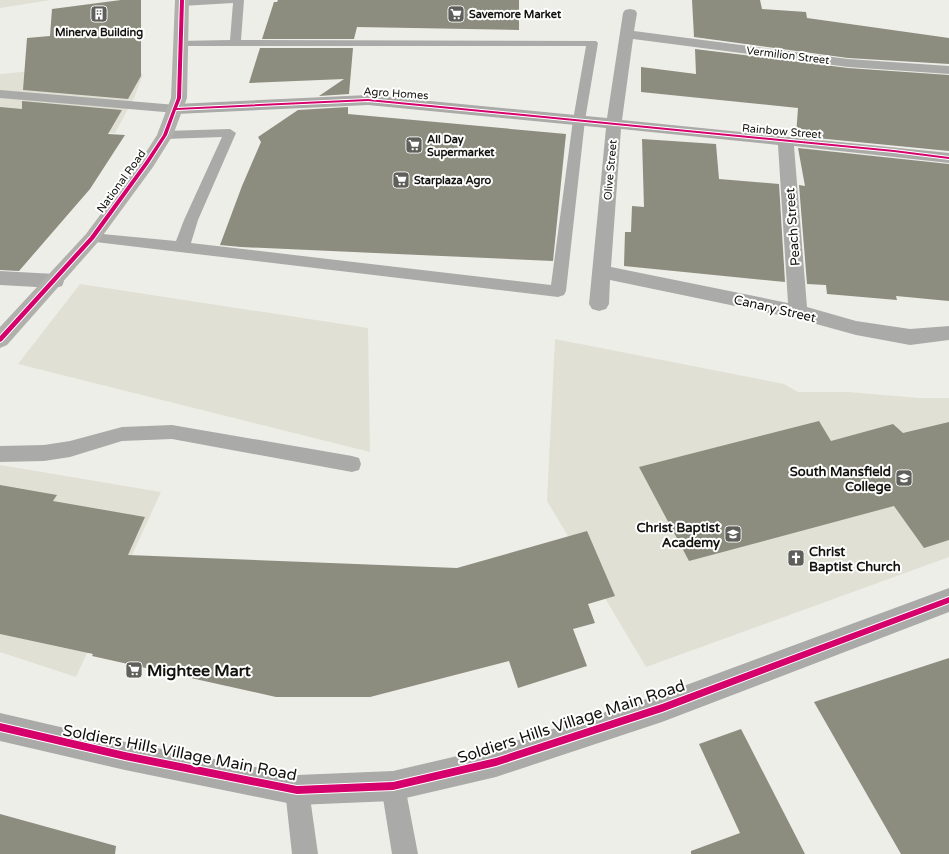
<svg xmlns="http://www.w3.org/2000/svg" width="949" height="854" font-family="'Varela Round',sans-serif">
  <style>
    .built { fill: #e0e0d5 }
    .building { fill: #8c8c7f }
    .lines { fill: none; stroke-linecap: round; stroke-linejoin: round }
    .service { fill: #aaaba8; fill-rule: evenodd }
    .minor { fill: #aaaba8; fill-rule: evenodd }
    .tertiary { fill: #aaaba8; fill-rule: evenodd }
    .trunk { fill: #b0b0ac; fill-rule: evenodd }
    .cycleway-casing { stroke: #fffffe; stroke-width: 2 }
    .cycleway { fill: #d6006c; fill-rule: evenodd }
    .labels { text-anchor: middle; stroke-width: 4; stroke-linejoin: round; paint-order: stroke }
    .far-poi-label { font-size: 11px; font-weight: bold; fill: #12120f; stroke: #fffffe; text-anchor: start }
    .far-street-label { font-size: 11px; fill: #12120f; stroke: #fffffe }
    .street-label { font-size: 13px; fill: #12120f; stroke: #fffffe }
    .poi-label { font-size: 13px; font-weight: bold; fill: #12120f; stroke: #fffffe; text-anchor: end }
    .near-poi-label { font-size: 16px; font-weight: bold; fill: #12120f; stroke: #fffffe; text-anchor: start }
    .near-street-label { font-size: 16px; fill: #12120f; stroke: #fffffe }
  </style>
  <rect width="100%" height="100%" fill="#eeeee9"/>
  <path class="built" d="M 0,0 L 51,0 L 0,8 Z
    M 67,68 L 143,74 L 135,96 L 115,133 L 0,128 L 0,74 Z
    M 80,284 L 368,328 L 370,452 L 18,364 Z
    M 555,339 L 784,384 L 798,392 L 848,392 L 919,398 L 949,398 L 949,557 L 646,667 L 547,501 Z
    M 0,465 L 161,492 L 76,677 L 0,652 Z"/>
  <path class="building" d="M 121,0 L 141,0 L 141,76 L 128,99 L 23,90 L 27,38 L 50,36 L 52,9 Z
    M 278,0 L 519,0 L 519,30 L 357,27 L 354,39 L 262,39 L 274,2 L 277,2 Z
    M 692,0 L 760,0 L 762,9 L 806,12 L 807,18 L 949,38 L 949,64 L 848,58 L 694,37 Z
    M 260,48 L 353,48 L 349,94 L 319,96 L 344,79 L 249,83 Z
    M 695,49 L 848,68 L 949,75 L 949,151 L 796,136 L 798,108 L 641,92 L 641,67 L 696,74 Z
    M 22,101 L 122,110 L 108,134 L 125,135 L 90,189 L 19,271 L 0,270 L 0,107 L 22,109 Z
    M 348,107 L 348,114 L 566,134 L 553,261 L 241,247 L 220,245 L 242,186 L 261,142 L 258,137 L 298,110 Z
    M 642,139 L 716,144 L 719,179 L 779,184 L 785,282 L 624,266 L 625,232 L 631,232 L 632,206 L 644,207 Z
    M 798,148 L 949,164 L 949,301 L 896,296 L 897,300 L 827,294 L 826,285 L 807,284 L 799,185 L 805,186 Z
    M 819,421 L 831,441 L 893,424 L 903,433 L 949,422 L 949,540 L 924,548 L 894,506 L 689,561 L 639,467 Z
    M 0,485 L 57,495 L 53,501 L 145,517 L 128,555 L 457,568 L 587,531 L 615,596 L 588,604 L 595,623 L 573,629 L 587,666 L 518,688 L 509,661 L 370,697 L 276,697 L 92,656 L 93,654 L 0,634 Z
    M 949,658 L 949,854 L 901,854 L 814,702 Z
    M 741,729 L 805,854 L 691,854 L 691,851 L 740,833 L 699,744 Z
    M 0,814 L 116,846 L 115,854 L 0,854 Z"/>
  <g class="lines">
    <path class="service" d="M 181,0 L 244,0 L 241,40 L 596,41 L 598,43 L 585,120 L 566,291 L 564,295 L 558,297 L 87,241 L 85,238 L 87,235 L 92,233 L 176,241 L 184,220 L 222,137 L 165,139 L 159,135 L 165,131 L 230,129 L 236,133 L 198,220 L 191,243 L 551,285 L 573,120 L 586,46 L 181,46 L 175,43 L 177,41 L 230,40 L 233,3 L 182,6 L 177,3 Z
      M 0,90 L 176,105 L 182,109 L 176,113 L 0,98 Z
      M 172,425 L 352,456 L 359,458 L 361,464 L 359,470 L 352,472 L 172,439 L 122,441 L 70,457 L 44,461 L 0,462 L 0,446 L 44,445 L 70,441 L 122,427 Z
      M 393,774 L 402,777 L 405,786 L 418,854 L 392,854 L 381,786 L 384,777 Z
      M 297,778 L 306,781 L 309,790 L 318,854 L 292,854 L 285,790 L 288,781 Z"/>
    <path class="minor" d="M 630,9 L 635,10 L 637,13 L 634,31 L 848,59 L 949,66 L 949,74 L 848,67 L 633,39 L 622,120 L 949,153 L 949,163 L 794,146 L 807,307 L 856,321 L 910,329 L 949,326 L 949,340 L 910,345 L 856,335 L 798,319 L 610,280 L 609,304 L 606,309 L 599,311 L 592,309 L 589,304 L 606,128 L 368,105 L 176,114 L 171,112 L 168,109 L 171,106 L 176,104 L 368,95 L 607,118 L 623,13 L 625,10 ZM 621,129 L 778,145 L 788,303 L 611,267 Z
      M 0,271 L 55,274 L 62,276 L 64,281 L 62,286 L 55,288 L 0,285 Z"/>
    <path class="tertiary" d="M 949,588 L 949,612 L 662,722 L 496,777 L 393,801 L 297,805 L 125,770 L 0,741 L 0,713 L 125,742 L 297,775 L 393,771 L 496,747 L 662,694 Z"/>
    <path class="trunk" d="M 175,0 L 189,0 L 187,98 L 173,135 L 153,167 L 98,242 L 7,345 L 0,348 L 0,327 L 86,234 L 141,160 L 157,135 L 171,98 Z"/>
    <g class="cycleway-casing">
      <path id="cycleway" d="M 180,0 L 184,0 L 181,98 L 177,108 L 368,99 L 894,150 L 949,157 L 949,159 L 894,152 L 368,101 L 176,110 L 167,135 L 149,163 L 94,239 L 2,341 L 0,342 L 0,336 L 90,237 L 145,162 L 163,135 L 177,98 Z
        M 949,597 L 949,603 L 662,712 L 496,766 L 393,790 L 297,794 L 125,760 L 0,731 L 0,723 L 125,752 L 297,786 L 393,782 L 496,758 L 662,704 Z"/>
    </g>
    <use href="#cycleway" class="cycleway"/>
  </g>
  <defs>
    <g id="building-square" transform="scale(0.9)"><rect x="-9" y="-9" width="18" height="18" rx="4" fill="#5f5f5b" stroke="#fffffe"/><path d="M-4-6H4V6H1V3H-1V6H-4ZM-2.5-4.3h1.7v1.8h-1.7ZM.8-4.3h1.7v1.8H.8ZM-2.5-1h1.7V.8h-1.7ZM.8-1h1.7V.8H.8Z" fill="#fff"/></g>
    <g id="supermarket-square" transform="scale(0.9)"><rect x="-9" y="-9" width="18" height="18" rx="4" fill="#5f5f5b" stroke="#fffffe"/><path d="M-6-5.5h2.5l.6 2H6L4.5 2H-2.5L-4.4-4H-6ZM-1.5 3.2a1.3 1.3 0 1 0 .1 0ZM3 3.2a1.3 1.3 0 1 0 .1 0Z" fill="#fff"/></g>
    <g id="university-square" transform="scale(0.9)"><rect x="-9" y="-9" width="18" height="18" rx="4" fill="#5f5f5b" stroke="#fffffe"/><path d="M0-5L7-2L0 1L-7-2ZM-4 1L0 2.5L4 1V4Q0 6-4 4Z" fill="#fff"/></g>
    <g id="school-square" transform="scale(0.9)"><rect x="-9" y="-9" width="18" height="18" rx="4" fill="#5f5f5b" stroke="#fffffe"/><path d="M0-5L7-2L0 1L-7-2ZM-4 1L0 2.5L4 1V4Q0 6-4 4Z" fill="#fff"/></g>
    <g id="church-square" transform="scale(0.9)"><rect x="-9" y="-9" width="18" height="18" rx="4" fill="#5f5f5b" stroke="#fffffe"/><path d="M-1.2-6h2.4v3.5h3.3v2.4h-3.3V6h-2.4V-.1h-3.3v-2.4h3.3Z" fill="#fff"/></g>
  </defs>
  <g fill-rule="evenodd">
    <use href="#building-square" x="99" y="14"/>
    <use href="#supermarket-square" x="456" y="14"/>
    <use href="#supermarket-square" x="414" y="145"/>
    <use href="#supermarket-square" x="401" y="180"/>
    <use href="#university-square" x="904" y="478"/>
    <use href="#school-square" x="733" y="534"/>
    <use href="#church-square" x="796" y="558"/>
    <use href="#supermarket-square" x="134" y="670"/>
  </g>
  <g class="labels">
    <g class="far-poi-label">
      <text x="469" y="18">Savemore Market</text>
      <text x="99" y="36" text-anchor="middle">Minerva Building</text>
      <text x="427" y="143">All Day<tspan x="427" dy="13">Supermarket</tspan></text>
      <text x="414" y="184">Starplaza Agro</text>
    </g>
    <g class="far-street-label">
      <text transform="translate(788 55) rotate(7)" y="4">Vermilion Street</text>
      <text transform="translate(396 93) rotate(4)" y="4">Agro Homes</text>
      <text transform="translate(782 131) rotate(5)" y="4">Rainbow Street</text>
      <text transform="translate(610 170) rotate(-85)" y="4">Olive Street</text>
      <text transform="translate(121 181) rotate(-54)" y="4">National Road</text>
    </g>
    <g class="street-label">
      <text transform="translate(792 227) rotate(-94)" y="5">Peach Street</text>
      <text transform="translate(775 308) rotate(13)" y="5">Canary Street</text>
    </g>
    <g class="poi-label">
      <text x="891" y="476">South Mansfield<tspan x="891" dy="15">College</tspan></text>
      <text x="720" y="532">Christ Baptist<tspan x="720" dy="15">Academy</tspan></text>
      <text x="809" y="556" text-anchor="start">Christ<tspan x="809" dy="15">Baptist Church</tspan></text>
    </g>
    <g class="near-poi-label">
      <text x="147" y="676">Mightee Mart</text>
    </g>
    <g class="near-street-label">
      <text transform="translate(571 721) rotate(-18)" y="6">Soldiers Hills Village Main Road</text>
      <text transform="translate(180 752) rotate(11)" y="6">Soldiers Hills Village Main Road</text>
    </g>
  </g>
</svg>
